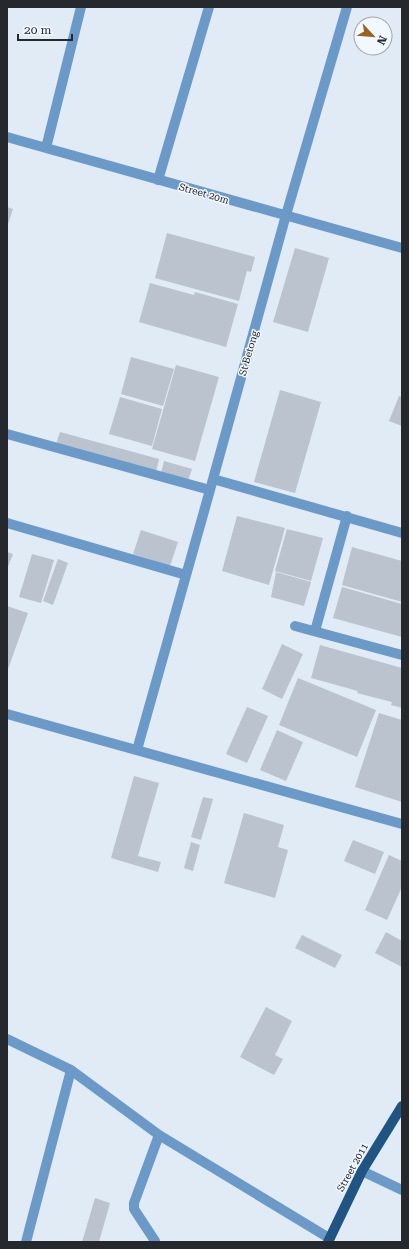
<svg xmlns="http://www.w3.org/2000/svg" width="409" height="1249" font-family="'Roboto Serif',serif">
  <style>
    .building { fill: #bac3ce }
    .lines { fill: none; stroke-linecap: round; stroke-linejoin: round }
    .minor { stroke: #6c9ac8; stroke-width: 10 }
    .major { stroke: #1f5483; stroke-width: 10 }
    .labels { text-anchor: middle; stroke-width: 3; stroke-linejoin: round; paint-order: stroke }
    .street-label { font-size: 10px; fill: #25292d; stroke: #f2f8ff }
  </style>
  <rect width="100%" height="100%" fill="#e1ebf6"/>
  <path class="building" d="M 7,207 L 13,209 L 7,227 Z
    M 167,233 L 255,257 L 251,272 L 247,271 L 239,301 L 155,278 Z
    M 295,248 L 329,258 L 308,332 L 273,322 Z
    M 150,283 L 194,295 L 195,292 L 238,304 L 226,347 L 139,322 Z
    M 131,357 L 174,369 L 163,406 L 121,394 Z
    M 176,365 L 219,377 L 195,461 L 152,449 Z
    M 280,390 L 321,402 L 295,493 L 254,482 Z
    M 399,396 L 402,397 L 402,426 L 389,421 Z
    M 120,397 L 162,409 L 152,446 L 109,434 Z
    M 60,432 L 159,459 L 156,472 L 56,444 Z
    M 164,461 L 192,469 L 188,481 L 161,473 Z
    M 237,516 L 285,528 L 269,585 L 222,571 Z
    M 287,529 L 323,538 L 311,581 L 275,571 Z
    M 141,530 L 178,542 L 170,566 L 133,554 Z
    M 352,547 L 402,561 L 402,602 L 342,585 Z
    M 7,552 L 13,554 L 7,569 Z
    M 32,554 L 54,560 L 41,603 L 19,597 Z
    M 58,559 L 68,563 L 53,605 L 43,601 Z
    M 276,572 L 311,582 L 304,606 L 271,597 Z
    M 342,587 L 402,604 L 402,637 L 333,618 Z
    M 7,606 L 28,613 L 7,672 Z
    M 282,644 L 303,654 L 282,699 L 262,689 Z
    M 320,645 L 402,668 L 402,708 L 391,705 L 392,702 L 357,693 L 358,691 L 311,678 Z
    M 298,678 L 376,710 L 357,757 L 279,725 Z
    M 247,707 L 268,716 L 247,763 L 226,754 Z
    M 379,713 L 402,720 L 402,802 L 355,787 Z
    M 277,730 L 303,742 L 286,781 L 260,770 Z
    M 134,776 L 159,783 L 138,856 L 161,862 L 158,872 L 111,858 Z
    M 203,797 L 213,799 L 201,840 L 191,837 Z
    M 244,813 L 284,825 L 278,847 L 288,850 L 275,898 L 224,883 Z
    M 353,840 L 384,852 L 375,874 L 344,861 Z
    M 191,842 L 200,845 L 193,871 L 184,868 Z
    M 389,855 L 402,861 L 402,887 L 387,920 L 365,910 Z
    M 386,932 L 402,941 L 402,967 L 375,953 Z
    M 302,935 L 342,955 L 335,968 L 295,948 Z
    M 266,1007 L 292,1021 L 275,1055 L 283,1059 L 274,1075 L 240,1057 Z
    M 95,1198 L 110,1203 L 99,1242 L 82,1242 Z"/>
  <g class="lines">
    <path class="minor" d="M 7,137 L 402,248
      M 46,148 L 81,7
      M 158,180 L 209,7
      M 7,434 L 210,490 L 137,750
      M 213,479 L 402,533
      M 210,490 L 286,215 L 347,7
      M 7,523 L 186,575
      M 295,626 L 402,655
      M 315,631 L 347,516
      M 7,714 L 402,824
      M 7,1039 L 71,1070 L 159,1135 L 329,1238
      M 362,1171 L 402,1190
      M 155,1241 L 134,1209 L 134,1203 L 159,1135
      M 26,1242 L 71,1070"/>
    <path class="major" d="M 328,1242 L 362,1171 L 402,1106"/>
  </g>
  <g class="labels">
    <g class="street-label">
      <text transform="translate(204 193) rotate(16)" y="4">Street 20m</text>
      <text transform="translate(248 353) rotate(-74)" y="4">St Betong</text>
      <text transform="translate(352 1167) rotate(-61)" y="4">Street 2011</text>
    </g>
  </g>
  <rect width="409" height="1249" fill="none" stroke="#25292d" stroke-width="16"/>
  <g transform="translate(373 36) rotate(116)"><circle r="19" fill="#f2f8ff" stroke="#a0a5ab"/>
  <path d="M0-3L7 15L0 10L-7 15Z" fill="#99631b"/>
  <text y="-6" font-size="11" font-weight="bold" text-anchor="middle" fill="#25292d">N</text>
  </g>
  <path d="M18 34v6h54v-6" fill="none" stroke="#25292d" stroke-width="2"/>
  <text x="24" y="34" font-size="12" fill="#25292d" stroke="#f2f8ff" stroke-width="3" paint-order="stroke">20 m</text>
</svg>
